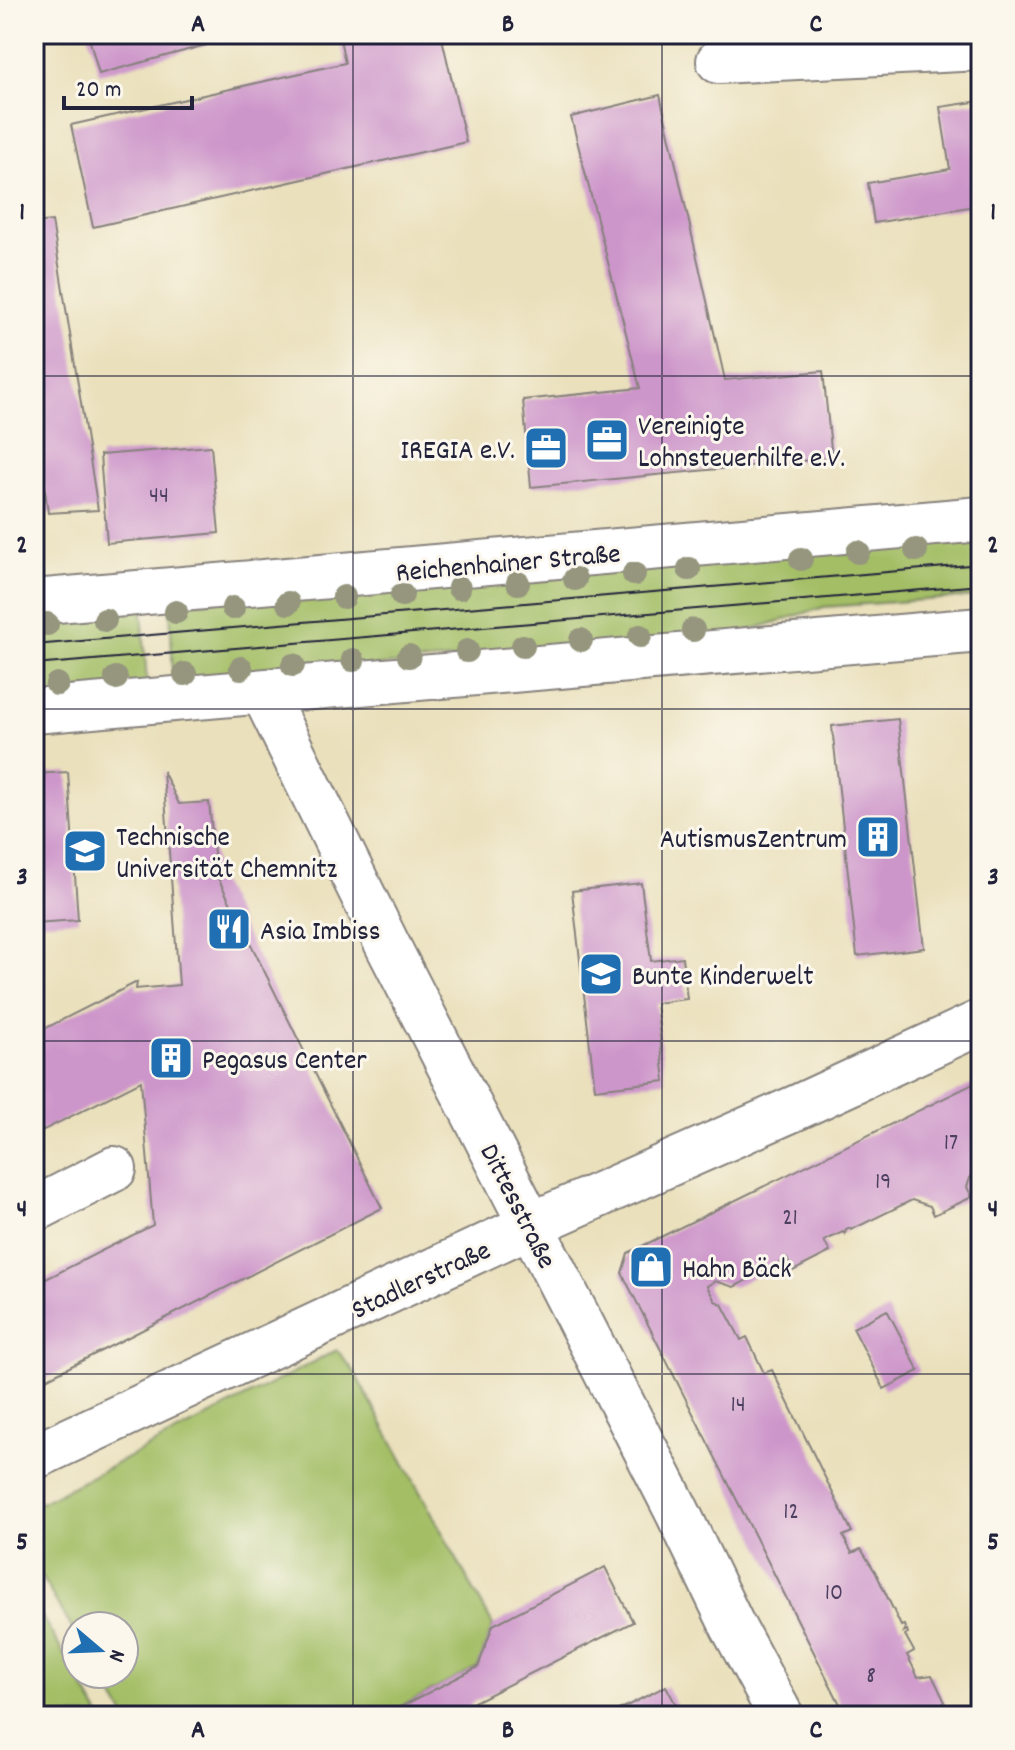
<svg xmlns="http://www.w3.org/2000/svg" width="1015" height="1750" font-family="Dekko,sans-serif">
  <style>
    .green { fill: #a3be65; stroke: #627050; stroke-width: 2 }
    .building { fill: #cd96ca }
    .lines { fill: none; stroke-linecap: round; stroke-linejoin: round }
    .minor-casing { stroke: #86817c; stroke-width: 48 }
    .minor { stroke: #fff; stroke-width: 44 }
    .tram { stroke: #22223b; stroke-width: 2 }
    .tree { fill: #95967d }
    .grid { fill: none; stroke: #22223b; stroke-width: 2; stroke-opacity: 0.55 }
    .labels { text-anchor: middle; stroke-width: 6; stroke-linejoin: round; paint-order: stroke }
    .number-label { font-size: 24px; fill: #4d3f5f }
    .poi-label { font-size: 28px; fill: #22223b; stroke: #fbf7ec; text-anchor: start }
    .street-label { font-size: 28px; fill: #22223b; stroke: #fbf7ec }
    .neatline { fill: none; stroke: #22223b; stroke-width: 3 }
    .grid-label { font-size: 26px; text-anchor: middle; font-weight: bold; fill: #22223b }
  </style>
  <rect width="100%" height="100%" fill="#fbf7ec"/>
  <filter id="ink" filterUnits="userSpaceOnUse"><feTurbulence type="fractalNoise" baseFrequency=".0125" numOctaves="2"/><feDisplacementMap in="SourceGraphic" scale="16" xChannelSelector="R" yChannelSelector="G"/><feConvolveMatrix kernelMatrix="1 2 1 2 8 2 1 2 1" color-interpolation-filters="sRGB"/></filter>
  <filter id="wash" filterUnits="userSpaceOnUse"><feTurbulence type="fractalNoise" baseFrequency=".006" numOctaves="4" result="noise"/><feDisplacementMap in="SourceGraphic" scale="32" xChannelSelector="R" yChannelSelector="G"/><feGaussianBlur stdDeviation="1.8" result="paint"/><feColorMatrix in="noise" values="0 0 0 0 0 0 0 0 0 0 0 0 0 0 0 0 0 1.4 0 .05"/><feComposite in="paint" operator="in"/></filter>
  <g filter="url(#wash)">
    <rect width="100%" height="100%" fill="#eae0bc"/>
    <path class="green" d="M 981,534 L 981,596 L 824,607 L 734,635 L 173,683 L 170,605 Z
      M 142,609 L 147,684 L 34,694 L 34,618 Z
      M 337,1350 L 353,1370 L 493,1625 L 478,1667 L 383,1716 L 377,1711 L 364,1716 L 125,1716 L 100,1674 L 124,1674 L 124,1626 L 76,1626 L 76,1635 L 34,1565 L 34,1506 Z
      M 34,1603 L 100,1716 L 34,1716 Z"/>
    <g id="blocks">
      <path class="building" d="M 88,34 L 203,34 L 206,45 L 99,74 Z
        M 339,34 L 441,34 L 466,142 L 93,227 L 71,125 L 345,63 Z
        M 660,95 L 725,380 L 823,371 L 832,458 L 531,487 L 523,400 L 640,388 L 571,117 Z
        M 981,101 L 981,205 L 874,223 L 868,183 L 950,169 L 940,107 Z
        M 52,221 L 98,510 L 48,513 L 34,409 L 34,223 Z
        M 211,446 L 219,533 L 107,543 L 100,455 Z
        M 898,719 L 924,948 L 857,956 L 832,726 Z
        M 163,771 L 179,804 L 209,802 L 216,874 L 382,1208 L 34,1385 L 34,1285 L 153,1225 L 141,1081 L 34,1135 L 34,1034 L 137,982 L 136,989 L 179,985 Z
        M 68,772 L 78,920 L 34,923 L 34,774 Z
        M 641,883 L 651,961 L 682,957 L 687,999 L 656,1003 L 665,1081 L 595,1089 L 572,891 Z
        M 981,1080 L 981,1165 L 973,1170 L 967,1187 L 972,1197 L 934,1215 L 930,1206 L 912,1200 L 851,1230 L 850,1228 L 846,1230 L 845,1234 L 843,1232 L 824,1241 L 830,1252 L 793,1271 L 787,1259 L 734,1287 L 715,1281 L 707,1286 L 715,1301 L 722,1304 L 741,1340 L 747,1337 L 764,1373 L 772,1370 L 852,1532 L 843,1536 L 852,1553 L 861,1549 L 876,1573 L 901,1626 L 904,1625 L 905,1628 L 903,1632 L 907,1630 L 908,1633 L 905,1635 L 914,1651 L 907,1655 L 918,1677 L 932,1675 L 945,1702 L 935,1711 L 938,1716 L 846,1716 L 622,1273 L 628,1253 Z
        M 887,1310 L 919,1371 L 884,1389 L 853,1328 Z
        M 605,1567 L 633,1622 L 470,1704 L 476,1716 L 383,1716 L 478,1667 L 493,1625 Z
        M 666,1686 L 682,1716 L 607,1716 Z"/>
    </g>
  </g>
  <g filter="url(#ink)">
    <use href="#blocks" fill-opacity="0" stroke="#86817c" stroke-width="2"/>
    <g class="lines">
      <g class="minor-casing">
        <path id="minor" d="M 719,61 L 981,48
          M 34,602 L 981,519
          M 263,692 L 388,946 L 677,1511 L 732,1625 L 781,1716
          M 34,711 L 981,630
          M 34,1210 L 114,1169
          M 34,1457 L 531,1225 L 800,1106 L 981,1022"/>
      </g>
      <use href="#minor" class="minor"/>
      <path class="tram" d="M 34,645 L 981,564
        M 34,665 L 981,585"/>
    </g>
    <g class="tree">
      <circle cx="916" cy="550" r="12"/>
      <circle cx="858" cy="552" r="12"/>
      <circle cx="801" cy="559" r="12"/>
      <circle cx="689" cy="569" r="12"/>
      <circle cx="634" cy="574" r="12"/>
      <circle cx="575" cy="579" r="12"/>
      <circle cx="518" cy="583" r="12"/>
      <circle cx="459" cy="588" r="12"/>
      <circle cx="402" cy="595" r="12"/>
      <circle cx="344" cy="597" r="12"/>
      <circle cx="288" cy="603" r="12"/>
      <circle cx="233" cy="608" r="12"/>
      <circle cx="176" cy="612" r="12"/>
      <circle cx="105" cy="620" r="12"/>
      <circle cx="47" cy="624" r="12"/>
      <circle cx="693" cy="630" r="12"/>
      <circle cx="640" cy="636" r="12"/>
      <circle cx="581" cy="640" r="12"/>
      <circle cx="523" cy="646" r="12"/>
      <circle cx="467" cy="651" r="12"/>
      <circle cx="409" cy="656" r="12"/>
      <circle cx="353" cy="660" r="12"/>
      <circle cx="293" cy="665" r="12"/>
      <circle cx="241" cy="668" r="12"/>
      <circle cx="185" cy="674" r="12"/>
      <circle cx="116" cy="678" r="12"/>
      <circle cx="57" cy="684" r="12"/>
    </g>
  </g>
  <path class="grid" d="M 353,34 L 353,1716M 662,34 L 662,1716M 34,376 L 981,376M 34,709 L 981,709M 34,1041 L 981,1041M 34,1374 L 981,1374"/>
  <defs>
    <g id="office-square" transform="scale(2.3)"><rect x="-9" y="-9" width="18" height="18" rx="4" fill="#1f6fb2" stroke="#fbf7ec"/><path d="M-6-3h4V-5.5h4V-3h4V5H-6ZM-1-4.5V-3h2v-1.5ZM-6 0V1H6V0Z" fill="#fff"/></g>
    <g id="building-square" transform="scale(2.3)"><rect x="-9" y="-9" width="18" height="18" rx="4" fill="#1f6fb2" stroke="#fbf7ec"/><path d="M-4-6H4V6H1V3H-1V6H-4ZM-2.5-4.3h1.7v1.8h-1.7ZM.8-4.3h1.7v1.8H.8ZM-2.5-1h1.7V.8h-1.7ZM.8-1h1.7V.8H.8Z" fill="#fff"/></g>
    <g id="university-square" transform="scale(2.3)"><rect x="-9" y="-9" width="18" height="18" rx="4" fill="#1f6fb2" stroke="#fbf7ec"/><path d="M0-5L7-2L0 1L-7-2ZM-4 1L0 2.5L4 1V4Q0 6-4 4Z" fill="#fff"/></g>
    <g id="restaurant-square" transform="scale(2.3)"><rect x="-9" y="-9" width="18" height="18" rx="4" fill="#1f6fb2" stroke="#fbf7ec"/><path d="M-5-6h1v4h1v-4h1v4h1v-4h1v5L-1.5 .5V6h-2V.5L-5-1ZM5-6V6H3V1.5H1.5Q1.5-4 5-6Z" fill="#fff"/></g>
    <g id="school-square" transform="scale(2.3)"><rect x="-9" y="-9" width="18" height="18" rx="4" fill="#1f6fb2" stroke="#fbf7ec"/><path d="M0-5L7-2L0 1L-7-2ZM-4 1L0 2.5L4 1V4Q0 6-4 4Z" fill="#fff"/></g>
    <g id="shop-square" transform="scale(2.3)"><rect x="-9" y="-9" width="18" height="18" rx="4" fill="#1f6fb2" stroke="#fbf7ec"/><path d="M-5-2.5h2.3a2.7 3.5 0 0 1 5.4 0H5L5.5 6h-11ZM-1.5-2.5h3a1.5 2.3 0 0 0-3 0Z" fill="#fff"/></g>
  </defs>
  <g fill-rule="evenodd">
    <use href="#office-square" x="607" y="440"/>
    <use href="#office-square" x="546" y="448"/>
    <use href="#building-square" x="878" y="837"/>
    <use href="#university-square" x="85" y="851"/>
    <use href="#restaurant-square" x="229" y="929"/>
    <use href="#school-square" x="601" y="974"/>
    <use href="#building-square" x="171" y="1058"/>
    <use href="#shop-square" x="651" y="1267"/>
  </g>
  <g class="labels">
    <g class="number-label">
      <text x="159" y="502">44</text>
      <text x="951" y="1149">17</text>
      <text x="883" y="1188">19</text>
      <text x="790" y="1224">21</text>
      <text x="738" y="1411">14</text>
      <text x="791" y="1518">12</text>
      <text x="834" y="1599">10</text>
      <text x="871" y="1682">8</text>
    </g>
    <g class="poi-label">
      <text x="638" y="434">Vereinigte<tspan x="638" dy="32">Lohnsteuerhilfe e.V.</tspan></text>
      <text x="515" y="458" text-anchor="end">IREGIA e.V.</text>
      <text x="116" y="845">Technische<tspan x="116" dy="32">Universität Chemnitz</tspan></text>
      <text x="847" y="847" text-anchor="end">AutismusZentrum</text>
      <text x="260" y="939">Asia Imbiss</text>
      <text x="632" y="984">Bunte Kinderwelt</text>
      <text x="202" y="1068">Pegasus Center</text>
      <text x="682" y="1277">Hahn Bäck</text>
    </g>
    <g class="street-label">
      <text transform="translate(508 561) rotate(-5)" y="10">Reichenhainer Straße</text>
      <text transform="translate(520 1205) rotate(63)" y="10">Dittesstraße</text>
      <text transform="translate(420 1278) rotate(-25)" y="10">Stadlerstraße</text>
    </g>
  </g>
  <rect width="1015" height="1750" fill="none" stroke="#fbf7ec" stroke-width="88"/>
  <g transform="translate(100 1650) rotate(109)"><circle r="38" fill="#fbf7ec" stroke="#a4a2a5" stroke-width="2"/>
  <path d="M0-6L14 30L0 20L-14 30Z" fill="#1f6fb2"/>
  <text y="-12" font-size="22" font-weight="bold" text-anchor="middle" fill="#22223b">N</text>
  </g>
  <path d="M64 96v12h128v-12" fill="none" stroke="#22223b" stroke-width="4"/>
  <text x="76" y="96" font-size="24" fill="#22223b" stroke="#fbf7ec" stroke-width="6" paint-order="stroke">20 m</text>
  <rect x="44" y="44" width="927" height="1662" class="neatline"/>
  <g class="grid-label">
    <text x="198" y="31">A</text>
    <text x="508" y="31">B</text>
    <text x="816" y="31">C</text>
    <text x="22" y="219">1</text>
    <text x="993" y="219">1</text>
    <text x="22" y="552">2</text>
    <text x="993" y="552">2</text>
    <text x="22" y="884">3</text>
    <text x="993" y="884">3</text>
    <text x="22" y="1216">4</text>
    <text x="993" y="1216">4</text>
    <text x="22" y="1549">5</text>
    <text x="993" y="1549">5</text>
    <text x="198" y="1737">A</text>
    <text x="508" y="1737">B</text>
    <text x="816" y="1737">C</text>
  </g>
</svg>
